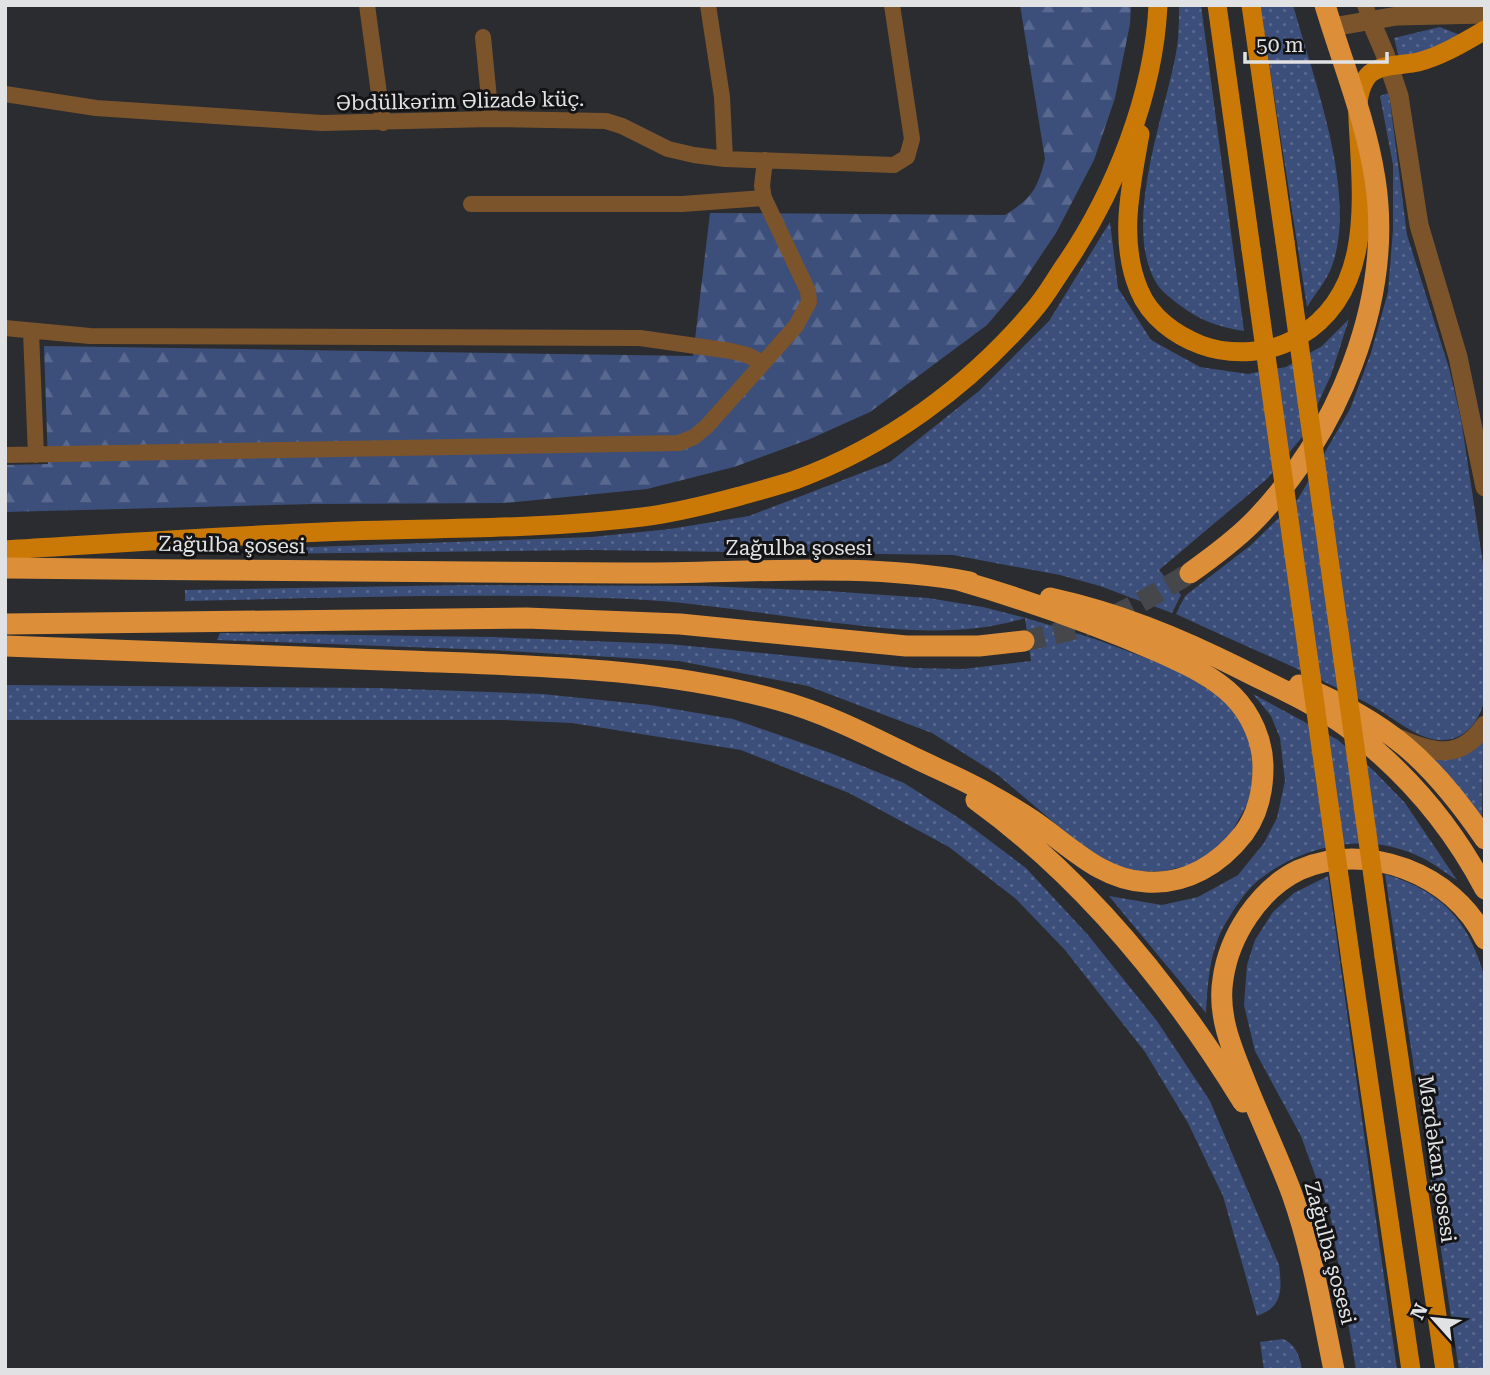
<svg xmlns="http://www.w3.org/2000/svg" width="1490" height="1375" font-family="'Roboto Serif',serif">
  <style>
    .grass { fill: url(#grass-dots) }
    .forest { fill: url(#forest-firs) }
    .lines { fill: none; stroke-linecap: round; stroke-linejoin: round }
    .motorway-tunnel { stroke: #46474a; stroke-width: 21; stroke-dasharray: 21 10; stroke-linecap: butt }
    .minor { stroke: #7c542c; stroke-width: 16 }
    .tertiary { stroke: #7c542c; stroke-width: 19 }
    .primary { stroke: #cb7906; stroke-width: 19 }
    .motorway { stroke: #dd8e38; stroke-width: 21 }
    .primary-bridge { stroke: #cb7906; stroke-width: 19 }
    .labels { text-anchor: middle; stroke-width: 6; stroke-linejoin: round; paint-order: stroke }
    .street-label { font-size: 21px; fill: #e1e2e4; stroke: #141416 }
  </style>
  <defs>
    <pattern id="grass-dots" width="8" height="8" patternUnits="userSpaceOnUse" patternTransform="scale(1.75)"><rect width="8" height="8" fill="#3c4f7b"/><path d="M2 2h.1M6 6h.1" fill="none" stroke="#58688e" stroke-width="1.8" stroke-linecap="round"/></pattern>
    <pattern id="forest-firs" width="22" height="20" patternUnits="userSpaceOnUse" patternTransform="scale(1.75)"><rect width="22" height="20" fill="#3c4f7b"/><path d="M5 1l3.5 6h-7zM16 11l3.5 6h-7z" fill="#58688e"/></pattern>
  </defs>
  <rect width="100%" height="100%" fill="#2b2c2f"/>
  <path class="grass" d="M 1179,5 L 1201,5 L 1244,331 C 1219,327 1201,321 1181,306 C 1173,300 1162,292 1157,284 C 1121,227 1165,115 1176,53 C 1179,38 1179,21 1179,5 Z
    M 1260,5 L 1293,5 C 1313,78 1358,193 1332,266 C 1327,280 1315,294 1307,307 Z
    M 1440,27 L 1460,35 L 1445,49 L 1399,58 L 1394,38 Z
    M 1389,93 L 1407,235 L 1449,368 L 1461,419 L 1485,577 L 1485,697 C 1480,721 1466,741 1440,740 C 1417,740 1389,714 1369,704 C 1306,671 1240,644 1176,614 L 1185,596 L 1251,545 L 1298,499 L 1350,409 L 1371,353 L 1388,292 L 1393,230 L 1393,165 L 1380,96 Z
    M 1110,222 L 1118,288 L 1151,340 L 1200,367 L 1248,374 L 1286,367 L 1322,346 L 1349,319 L 1331,375 L 1303,436 L 1267,479 L 1159,570 L 1181,595 L 1172,613 L 1100,586 L 1060,575 L 953,555 L 590,550 L 258,554 L 256,549 L 592,537 L 670,529 L 749,516 L 890,462 L 979,391 L 1049,321 Z
    M 467,585 L 704,586 L 827,591 L 928,598 L 983,607 L 1026,618 L 1095,639 L 1178,670 L 1229,703 L 1243,722 L 1254,749 L 1253,780 L 1249,801 L 1230,835 L 1211,853 L 1190,865 L 1164,871 L 1135,872 L 1112,865 L 1084,848 L 998,775 L 932,733 L 808,686 L 679,661 L 491,650 L 217,640 L 220,633 L 492,637 L 669,644 L 914,668 L 963,669 L 1031,661 L 1025,618 C 959,639 888,629 820,621 C 758,613 694,602 630,599 C 482,592 333,598 185,601 L 185,590 Z
    M 5,685 L 377,688 L 542,694 L 650,705 L 733,719 L 828,752 L 904,783 L 965,822 L 1026,868 L 1088,935 L 1157,1021 L 1210,1101 L 1279,1265 C 1282,1290 1283,1307 1257,1316 L 1223,1196 L 1188,1123 L 1145,1052 L 1065,950 L 1016,899 L 949,847 L 849,793 L 741,750 L 572,723 L 504,720 L 5,720 Z
    M 1253,694 L 1338,740 L 1375,772 L 1405,803 L 1457,880 C 1444,872 1431,861 1416,855 C 1366,832 1303,845 1260,879 C 1249,887 1237,904 1230,916 C 1210,945 1208,979 1206,1013 L 1109,896 L 1162,905 L 1198,897 L 1238,875 L 1264,843 L 1277,818 L 1285,781 L 1280,738 L 1271,716 Z
    M 1483,740 L 1482,821 L 1428,755 Z
    M 1385,874 C 1443,892 1468,920 1485,978 L 1485,1370 L 1459,1370 Z
    M 1328,876 L 1397,1370 L 1356,1370 L 1331,1219 L 1301,1136 L 1255,1051 L 1244,1005 L 1247,965 L 1255,940 L 1273,912 L 1294,893 Z
    M 1283,1339 C 1296,1344 1300,1357 1302,1370 L 1264,1370 L 1260,1342 Z"/>
  <path class="forest" d="M 1020,5 L 1131,5 L 1130,24 L 1115,98 L 1094,160 L 1056,233 L 1021,285 L 987,325 L 870,412 L 810,439 L 734,467 L 647,489 L 506,503 L 314,504 L 5,512 L 5,465 L 48,464 L 44,346 L 693,356 L 710,213 L 1005,215 C 1032,198 1037,190 1045,159 Z"/>
  <g class="lines">
    <path class="motorway-tunnel" d="M 1024,641 C 1052,634 1081,629 1108,618 C 1137,606 1163,589 1190,573"/>
    <path class="minor" d="M 367,5 L 383,123
      M 708,5 L 722,97 L 725,159
      M 1365,5 L 1370,19
      M 483,37 L 491,119
      M 5,94 L 96,108 L 322,123 L 491,119 L 606,121 L 622,126 L 668,149 L 694,155 L 725,159 L 894,165 L 907,157 L 912,139 L 892,5
      M 471,204 L 682,204 L 764,198
      M 5,328 L 90,336 L 640,338 L 731,351 L 747,355 L 763,363
      M 31,332 L 36,455
      M 5,455 L 679,443 L 694,437 L 707,426 L 796,326 L 809,302 L 808,291 L 764,198 L 762,186 L 765,160"/>
    <path class="tertiary" d="M 1370,19 L 1385,54 L 1399,96 L 1419,225 L 1458,357 L 1485,487
      M 1332,27 L 1397,16 L 1485,14
      M 1400,739 C 1434,754 1461,760 1485,725"/>
    <path class="primary" d="M 1217,5 L 1251,249
      M 1251,5 L 1285,242
      M 1140,134 C 1131,186 1118,240 1139,290 C 1150,317 1175,335 1201,345 C 1231,356 1270,354 1298,337 C 1370,295 1363,210 1359,137 C 1358,119 1355,96 1365,80 C 1374,63 1401,66 1418,62 C 1442,56 1464,42 1485,30
      M 5,550 C 120,543 234,535 349,531 C 446,528 545,529 642,517 C 675,513 707,505 740,496 C 758,491 777,486 795,480 C 886,447 969,386 1032,312 C 1045,298 1054,281 1065,265 C 1115,192 1154,94 1158,5
      M 1384,956 L 1445,1370
      M 1351,961 L 1411,1370"/>
    <path class="motorway" d="M 5,568 C 212,570 419,573 626,573 C 739,574 858,561 970,582
      M 1190,573 C 1211,558 1233,542 1252,523 C 1337,437 1394,300 1375,179 C 1366,120 1342,62 1325,5
      M 1050,598 C 1118,613 1177,637 1239,668 C 1276,687 1314,703 1347,727 C 1404,770 1452,826 1485,889
      M 5,624 L 526,618 L 680,624 L 906,646 L 979,646 L 1024,641
      M 5,646 C 140,651 275,656 410,661 C 533,666 659,667 778,700 C 826,713 870,736 915,758 C 942,771 969,782 994,797 C 1007,804 1020,812 1032,820 C 1068,844 1100,880 1146,882 C 1186,885 1220,864 1244,833 C 1258,814 1263,790 1263,767 C 1263,741 1251,714 1233,696 C 1212,675 1183,663 1157,651 C 1092,623 1026,600 958,580
      M 1299,685 C 1389,723 1430,759 1485,839
      M 976,800 C 1085,879 1173,988 1243,1102
      M 1334,1370 C 1322,1312 1312,1250 1292,1194 C 1278,1156 1260,1119 1245,1081 C 1232,1049 1217,1015 1223,979 C 1229,936 1259,889 1299,870 C 1366,840 1454,874 1485,939"/>
    <path class="primary-bridge" d="M 1285,242 L 1384,956
      M 1251,249 L 1351,961"/>
  </g>
  <g class="labels">
    <g class="street-label">
      <text transform="translate(460 101) rotate(-1)" y="7">Əbdülkərim Əlizadə küç.</text>
      <text transform="translate(232 545) rotate(1)" y="7">Zağulba şosesi</text>
      <text x="799" y="555">Zağulba şosesi</text>
      <text transform="translate(1437 1159) rotate(82)" y="7">Mərdəkan şosesi</text>
      <text transform="translate(1330 1253) rotate(75)" y="7">Zağulba şosesi</text>
    </g>
  </g>
  <rect width="1490" height="1375" fill="none" stroke="#e1e2e4" stroke-width="14"/>
  <g transform="translate(1434 1319) rotate(297)" stroke="#141416" stroke-width="5" paint-order="stroke">
  <path d="M0-5L12 26L0 18L-12 26Z" fill="#e1e2e4"/>
  <text y="-10" font-size="19" font-weight="bold" text-anchor="middle" fill="#e1e2e4">N</text>
  </g>
  <path d="M1245 52v10h142v-10" fill="none" stroke="#e1e2e4" stroke-width="3.5"/>
  <text x="1256" y="52" font-size="21" fill="#e1e2e4" stroke="#141416" stroke-width="5" paint-order="stroke">50 m</text>
</svg>
